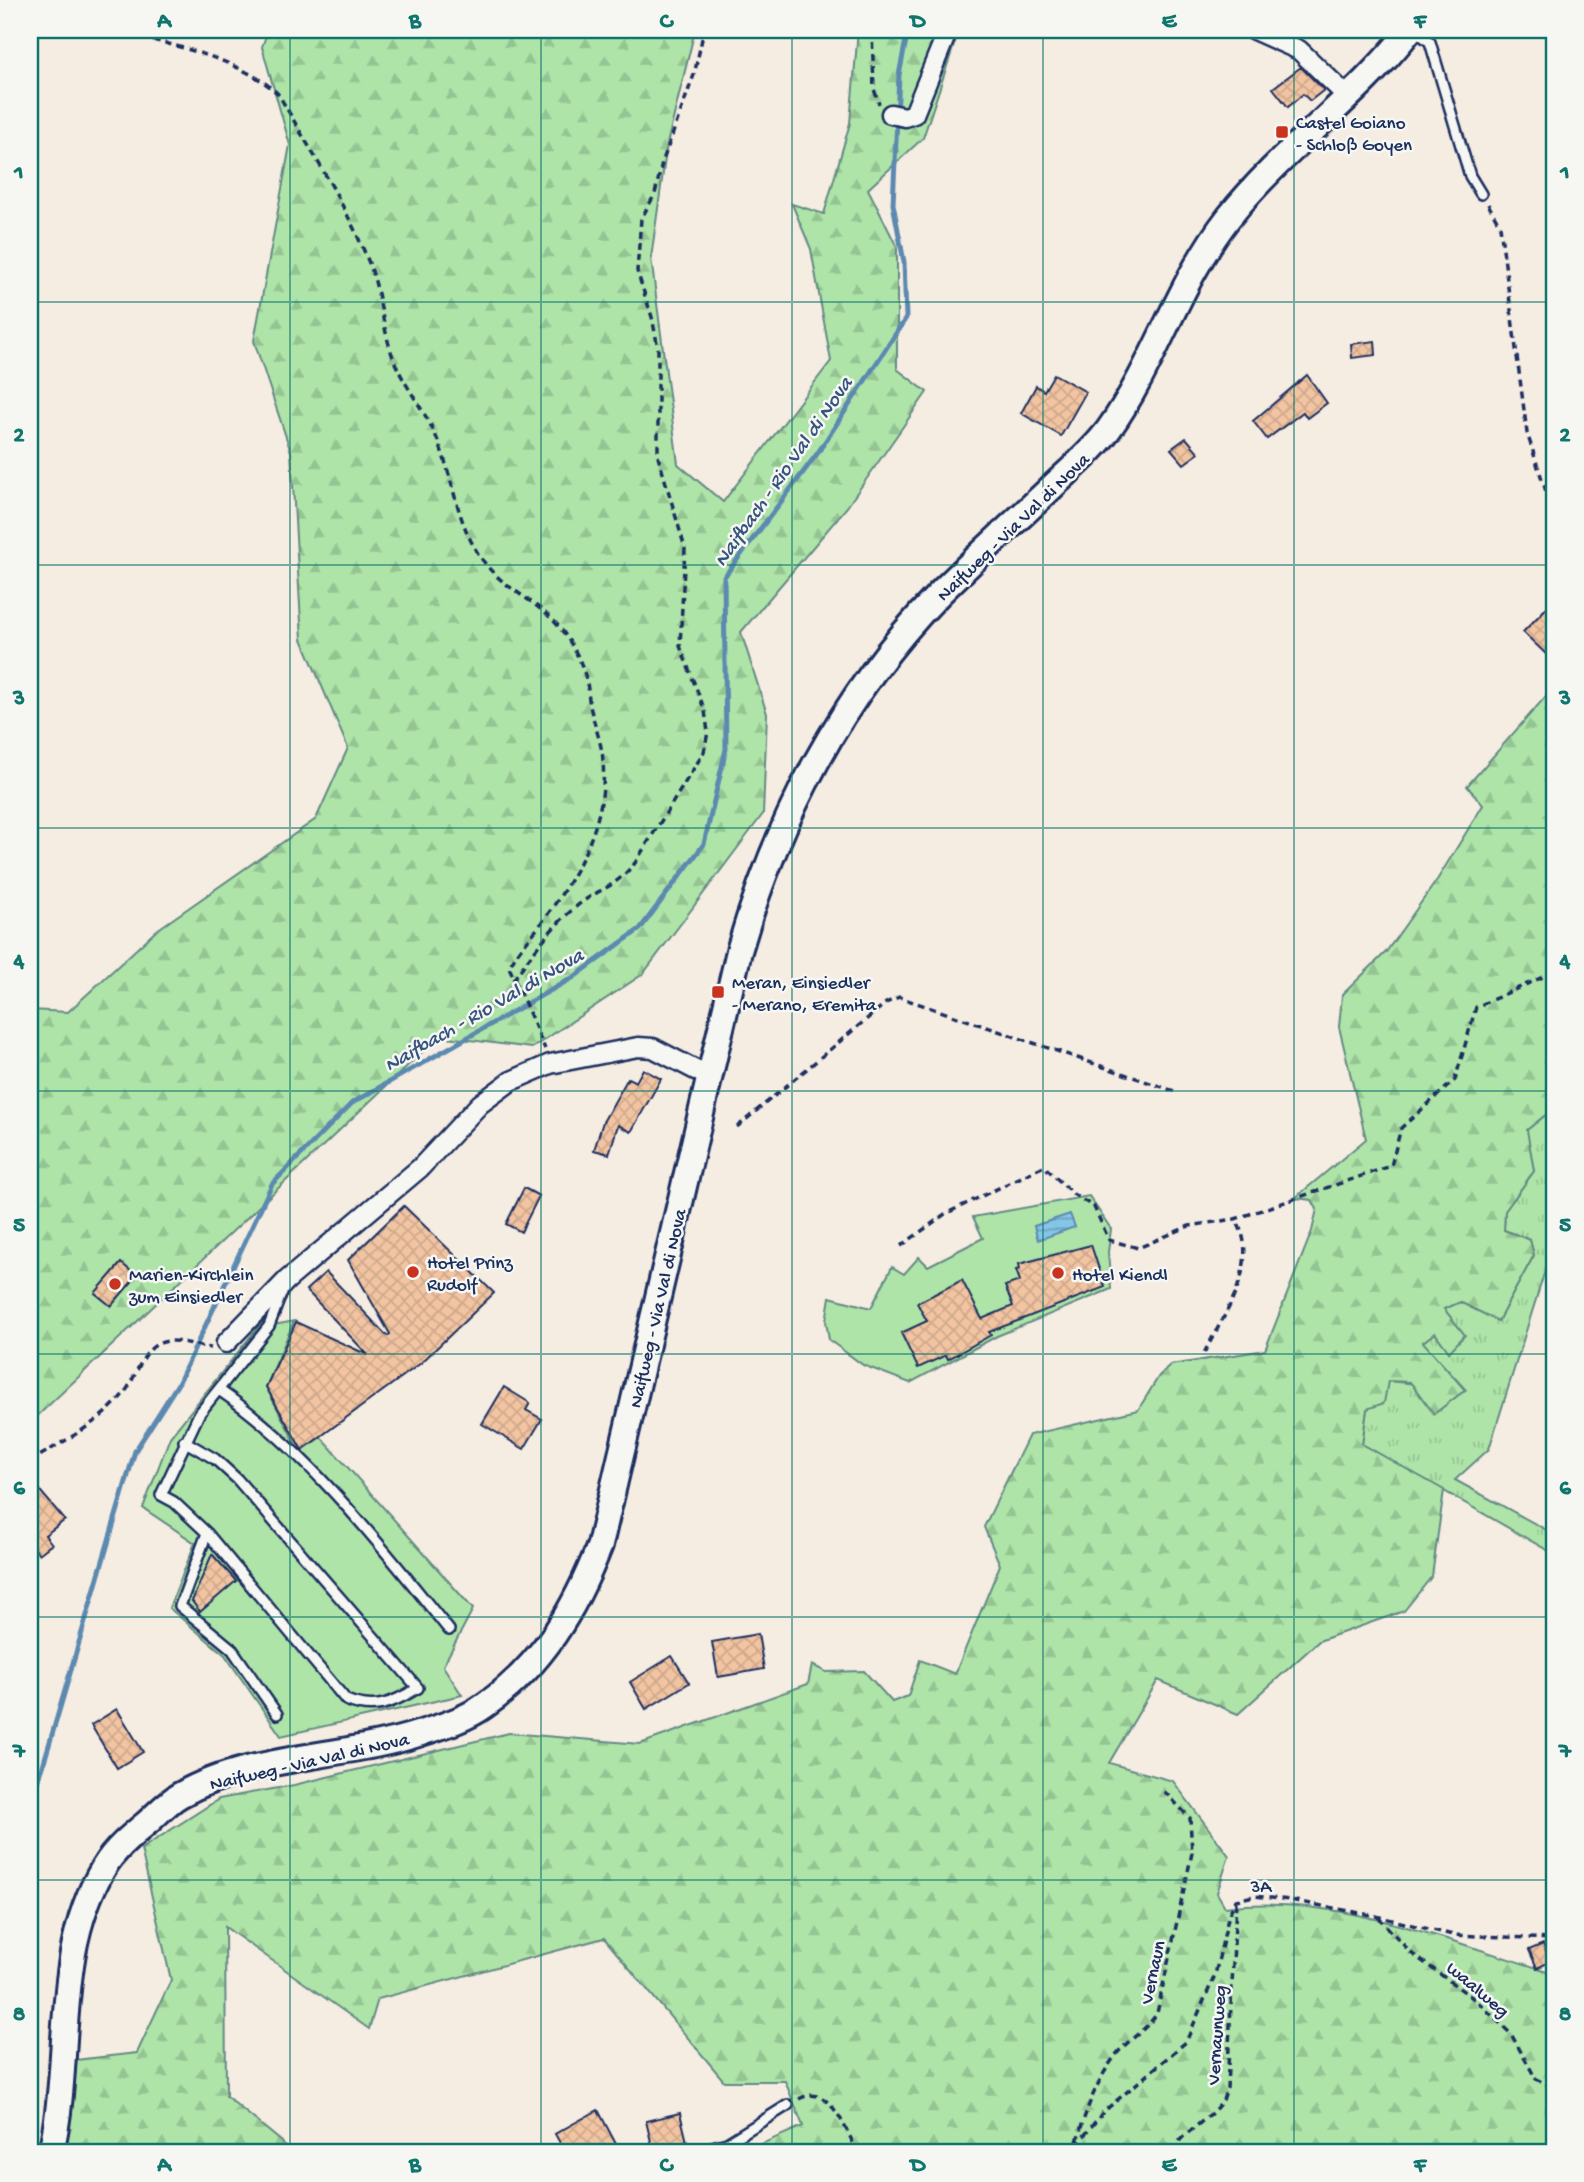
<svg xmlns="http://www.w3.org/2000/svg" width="1584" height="2182" font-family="'Gochi Hand',sans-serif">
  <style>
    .grass { fill: url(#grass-tufts); stroke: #648a83; stroke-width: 2 }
    .forest { fill: url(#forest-firs); stroke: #648a83; stroke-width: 2 }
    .green { fill: #aee4a8; stroke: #648a83; stroke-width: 2 }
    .water { fill: url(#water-rules); stroke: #5b89b0; stroke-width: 2 }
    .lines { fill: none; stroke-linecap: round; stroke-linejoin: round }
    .stream { stroke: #5b89b0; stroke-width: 5 }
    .building { fill: url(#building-cross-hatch); stroke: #1b2f5e; stroke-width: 2 }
    .service-casing { stroke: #1b2f5e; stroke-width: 14 }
    .minor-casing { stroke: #1b2f5e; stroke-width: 23 }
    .secondary-casing { stroke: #1b2f5e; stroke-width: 30 }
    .path { stroke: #1b2f5e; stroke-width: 3.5; stroke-dasharray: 7 5; stroke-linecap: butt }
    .service { stroke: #f6f6f2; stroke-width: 9 }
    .minor { stroke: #f6f6f2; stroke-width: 18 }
    .secondary { stroke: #f6f6f2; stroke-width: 24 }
    .grid { fill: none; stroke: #0f766e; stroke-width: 2; stroke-opacity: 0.55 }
    .poi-dot { fill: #c8321e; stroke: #f6f6f2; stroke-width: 2.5 }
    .labels { text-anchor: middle; stroke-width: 5; stroke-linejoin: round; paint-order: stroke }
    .poi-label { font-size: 19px; fill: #1b2f5e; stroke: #f6f6f2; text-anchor: start }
    .street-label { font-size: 19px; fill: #1b2f5e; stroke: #f6f6f2 }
    .water-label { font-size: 21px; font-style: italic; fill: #365480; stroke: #f6f6f2 }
    .neatline { fill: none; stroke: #0f766e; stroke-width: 2.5 }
    .grid-label { font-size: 23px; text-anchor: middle; font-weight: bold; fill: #0f766e }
  </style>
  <defs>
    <pattern id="grass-tufts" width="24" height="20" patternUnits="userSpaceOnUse" patternTransform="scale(1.75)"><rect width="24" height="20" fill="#aee4a8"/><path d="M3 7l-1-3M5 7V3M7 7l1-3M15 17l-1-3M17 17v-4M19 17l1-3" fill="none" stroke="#95c493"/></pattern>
    <pattern id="forest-firs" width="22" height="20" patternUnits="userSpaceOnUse" patternTransform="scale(1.75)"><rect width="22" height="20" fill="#aee4a8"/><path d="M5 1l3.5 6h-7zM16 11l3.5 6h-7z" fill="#95c493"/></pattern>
    <pattern id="water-rules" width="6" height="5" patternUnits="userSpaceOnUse" patternTransform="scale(1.75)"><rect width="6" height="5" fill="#85c5e6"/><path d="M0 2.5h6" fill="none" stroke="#6ca0be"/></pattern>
    <pattern id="building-cross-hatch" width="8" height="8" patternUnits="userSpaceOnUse" patternTransform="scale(1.75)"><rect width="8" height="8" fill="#f2c4a1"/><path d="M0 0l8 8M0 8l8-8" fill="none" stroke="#cfa98d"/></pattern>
  </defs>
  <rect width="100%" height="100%" fill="#f5ece2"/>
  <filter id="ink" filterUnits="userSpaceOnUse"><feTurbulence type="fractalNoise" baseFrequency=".0143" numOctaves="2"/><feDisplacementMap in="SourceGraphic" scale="14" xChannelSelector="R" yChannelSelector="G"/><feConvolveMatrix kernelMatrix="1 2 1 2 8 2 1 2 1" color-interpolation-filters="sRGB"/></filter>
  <g filter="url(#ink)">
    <path class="grass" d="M 1547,1114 L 1554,1140 L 1554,1242 L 1489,1449 L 1455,1480 L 1554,1534 L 1554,1554 L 1362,1444 L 1367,1409 L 1388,1381 L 1465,1389 L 1422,1342 L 1435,1333 L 1449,1351 L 1444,1309 L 1460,1302 L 1498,1321 L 1534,1255 L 1530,1240 L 1504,1230 L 1505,1211 L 1534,1171 L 1526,1130 Z"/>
    <path class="forest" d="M 268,30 L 695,30 L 667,144 L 651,258 L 678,464 L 723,502 L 831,361 L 811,249 L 792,204 L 824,214 L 850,123 L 858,30 L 959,30 L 923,138 L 868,189 L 897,247 L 897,369 L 927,392 L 847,507 L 741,632 L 767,714 L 763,814 L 643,974 L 532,1048 L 439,1036 L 30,1423 L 30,1010 L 68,1012 L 157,930 L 316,819 L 348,748 L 302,639 L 291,452 L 254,341 L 290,145 L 262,47 Z
      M 1554,687 L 1554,1108 L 1527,1130 L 1534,1171 L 1505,1211 L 1504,1230 L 1530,1240 L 1534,1255 L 1498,1321 L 1460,1302 L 1444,1309 L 1465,1335 L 1449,1352 L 1435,1333 L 1423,1342 L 1465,1390 L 1434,1414 L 1410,1382 L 1388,1381 L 1384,1403 L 1367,1409 L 1362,1444 L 1444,1490 L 1432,1576 L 1404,1611 L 1319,1641 L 1238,1714 L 1158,1680 L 1109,1763 L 1173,1781 L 1229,1856 L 1217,1893 L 1225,1907 C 1336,1893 1449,1942 1554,1973 L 1554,2152 L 743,2152 L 803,2126 L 785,2081 L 724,2081 L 604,1938 L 378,1999 L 369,2029 L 225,1927 L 226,2096 L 282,2142 L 287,2152 L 65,2152 L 76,2060 L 137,2053 L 171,1980 L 141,1849 L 219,1799 L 294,1785 L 509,1733 L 640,1744 L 808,1684 L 812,1665 L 826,1672 L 864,1671 L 892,1702 L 908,1696 L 920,1660 L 955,1674 L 1000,1565 L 984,1527 L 1029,1435 L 1138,1410 L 1159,1376 L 1171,1365 L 1265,1350 L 1312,1231 L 1317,1209 L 1312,1200 L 1295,1198 L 1366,1139 L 1339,1027 L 1342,995 L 1386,952 L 1437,880 L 1483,805 L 1467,786 Z"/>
    <path class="green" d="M 1089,1196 L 1111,1229 L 1108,1252 L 1111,1289 L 997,1336 L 910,1383 L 863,1365 L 829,1340 L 826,1321 L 830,1297 L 871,1308 L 892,1267 L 904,1274 L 919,1257 L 928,1266 L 983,1238 L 973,1217 Z
      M 263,1321 L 269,1326 L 294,1321 L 266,1387 L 300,1452 L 321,1437 L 473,1609 L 443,1666 L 462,1695 L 281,1736 L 225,1655 L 169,1608 L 195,1543 L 143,1508 L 170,1437 Z"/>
    <path class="water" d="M 1070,1214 L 1075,1227 L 1038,1240 L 1034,1226 Z"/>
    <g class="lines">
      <path class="stream" d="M 30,1810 L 135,1451 L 179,1382 L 272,1184 L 352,1103 L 574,977 L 640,929 L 704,844 L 726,749 L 724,577 L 817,454 L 906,318 L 904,262 L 893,204 L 899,75 L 908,30"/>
    </g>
    <path class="building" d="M 1301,67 L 1324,90 L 1310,101 L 1303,94 L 1288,107 L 1273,88 Z
      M 1375,341 L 1376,355 L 1352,358 L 1351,344 Z
      M 1054,374 L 1086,392 L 1061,436 L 1021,413 L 1036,386 L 1044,391 Z
      M 1307,375 L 1327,403 L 1307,418 L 1303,412 L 1267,439 L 1253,421 Z
      M 1186,438 L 1199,453 L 1184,464 L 1171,449 Z
      M 1554,600 L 1554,646 L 1546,654 L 1523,632 Z
      M 643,1069 L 661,1079 L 631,1132 L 618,1125 L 609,1154 L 594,1150 L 603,1122 L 628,1078 L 636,1082 Z
      M 524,1188 L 539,1196 L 521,1232 L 506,1224 Z
      M 404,1206 L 494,1293 L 421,1363 L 302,1450 L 266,1387 L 296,1322 L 368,1355 L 306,1290 L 326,1272 L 387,1336 L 390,1334 L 348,1260 Z
      M 1091,1245 L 1105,1287 L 989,1332 L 991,1335 L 948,1359 L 946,1355 L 918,1368 L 901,1333 L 927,1321 L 917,1303 L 962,1280 L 982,1319 L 1013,1306 L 1005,1286 L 1020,1281 L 1016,1270 L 1020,1269 L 1019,1264 Z
      M 121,1263 L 137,1276 L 111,1306 L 95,1293 Z
      M 504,1387 L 530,1403 L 526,1410 L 542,1419 L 524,1449 L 482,1424 Z
      M 30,1479 L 65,1520 L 45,1535 L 52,1544 L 39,1554 L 32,1546 L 30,1548 Z
      M 212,1554 L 236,1581 L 200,1612 L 192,1601 Z
      M 758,1634 L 764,1669 L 718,1677 L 712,1642 Z
      M 672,1656 L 689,1683 L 646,1709 L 630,1682 Z
      M 117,1709 L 143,1752 L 117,1768 L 91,1725 Z
      M 1543,1944 L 1550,1962 L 1537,1968 L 1529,1950 Z
      M 598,2110 L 616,2144 L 601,2152 L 565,2152 L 555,2134 Z
      M 680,2113 L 687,2142 L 653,2150 L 646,2121 Z"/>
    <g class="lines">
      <g class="service-casing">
        <path id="service" d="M 1415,30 L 1430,42 L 1470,176 L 1481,194
          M 219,1390 C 308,1451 382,1547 449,1630
          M 184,1441 L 215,1459 L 237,1479 L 418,1688 C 393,1703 374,1712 346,1700 L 207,1533 L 174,1502 L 161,1495 L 199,1414 L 269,1326 L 282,1292
          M 207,1533 L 180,1606 L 232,1649 L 277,1714
          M 694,2152 L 727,2143 L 788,2105"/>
      </g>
      <g class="minor-casing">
        <path id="minor" d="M 1254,30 L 1299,50 L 1349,98
          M 891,114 L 905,117 L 914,114 L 948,30
          M 226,1343 L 287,1280 L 420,1168 L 480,1104 L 511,1081 L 550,1064 L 638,1047 L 653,1048 L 709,1077"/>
      </g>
      <g class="secondary-casing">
        <path id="secondary" d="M 51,2152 C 73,2059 52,1953 104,1867 C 115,1849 131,1836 148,1822 C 158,1813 169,1801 180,1795 C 250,1755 345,1758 421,1733 C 442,1726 466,1719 484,1706 C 542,1666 575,1609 600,1545 L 739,951 C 777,820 842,694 938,595 C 975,558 1014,523 1052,487 C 1071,469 1093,451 1109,429 C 1156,363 1178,282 1229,217 C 1283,149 1356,99 1410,30"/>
      </g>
      <path class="path" d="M 106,30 C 156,40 243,58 279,95 C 310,150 346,204 369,263 C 382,296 382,332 396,365 C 407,389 424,410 435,434 C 454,476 455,524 484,562 C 500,584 524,595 544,612 C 564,628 580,655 586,679 C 589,689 588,700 591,710 C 595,727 602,744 603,761 C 608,826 574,879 537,929 C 526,942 517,952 509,967 L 545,1049
        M 872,30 L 874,89 L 879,104
        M 1488,204 L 1500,226 L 1527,433 L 1554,516
        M 513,980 C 534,951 553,924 582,902 C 605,886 614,888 635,863 L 704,752 L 708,732 L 705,711 L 680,646 L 685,548 L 658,456 L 658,348 L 652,317 L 637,271 L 641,219 L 655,194 L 662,163 L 694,75 L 704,30
        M 737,1127 L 886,1003 L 899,997 L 1174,1091
        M 901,1246 L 945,1214 L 1044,1166 L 1073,1194 L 1094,1207 L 1109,1240 L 1138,1248 L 1189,1226 L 1235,1219 L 1391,1166 L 1401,1128 L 1455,1080 L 1476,1007 L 1554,972
        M 1204,1353 C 1224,1315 1263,1261 1235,1219
        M 30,1462 C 64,1440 99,1425 125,1392 C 135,1379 142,1351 158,1344 C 174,1336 194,1346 211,1348
        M 1378,1917 L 1411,1953 L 1477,2001 L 1511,2034 L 1536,2079 L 1554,2088
        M 799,2099 C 830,2082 844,2128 857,2150 L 863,2152
        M 1077,2142 C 1085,2112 1096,2082 1115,2056 C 1127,2040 1146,2031 1157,2013 L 1192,1853 L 1190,1818 L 1163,1790
        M 1066,2152 L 1076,2146 L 1103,2112 L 1186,2042 L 1215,1975 L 1229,1914 L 1236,1900 L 1254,1896 L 1290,1900 L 1376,1916 L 1453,1935 L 1554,1939
        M 1176,2152 L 1176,2145 L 1182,2138 L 1213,2112 L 1223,2100 L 1227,2088 L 1236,1902"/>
      <use href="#service" class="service"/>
      <use href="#minor" class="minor"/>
      <use href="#secondary" class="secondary"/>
    </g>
  </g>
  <path class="grid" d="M 290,30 L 290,2152M 541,30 L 541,2152M 792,30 L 792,2152M 1043,30 L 1043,2152M 1294,30 L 1294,2152M 30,302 L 1554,302M 30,565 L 1554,565M 30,828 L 1554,828M 30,1091 L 1554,1091M 30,1354 L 1554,1354M 30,1617 L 1554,1617M 30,1880 L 1554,1880"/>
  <g class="poi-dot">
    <rect x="1275" y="125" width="14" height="14" rx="3.5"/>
    <rect x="711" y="985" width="14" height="14" rx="3.5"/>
    <circle cx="413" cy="1272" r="7"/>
    <circle cx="1058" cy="1273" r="7"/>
    <circle cx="115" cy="1284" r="7"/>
  </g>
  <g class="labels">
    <g class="poi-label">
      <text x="1296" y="128">Castel Goiano<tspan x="1296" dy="22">- Schloß Goyen</tspan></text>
      <text x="732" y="988">Meran, Einsiedler<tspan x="732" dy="22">- Merano, Eremita</tspan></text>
      <text x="427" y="1268">Hotel Prinz<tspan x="427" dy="22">Rudolf</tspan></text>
      <text x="129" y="1280">Marien-Kirchlein<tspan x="129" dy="22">zum Einsiedler</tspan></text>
      <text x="1072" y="1280">Hotel Kiendl</text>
    </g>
    <g class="street-label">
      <text transform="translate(1012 526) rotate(-44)" y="7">Naifweg - Via Val di Nova</text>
      <text transform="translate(656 1308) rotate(-77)" y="7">Naifweg - Via Val di Nova</text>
      <text transform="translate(309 1760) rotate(-13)" y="7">Naifweg - Via Val di Nova</text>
      <text x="1261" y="1892">3A</text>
      <text transform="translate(1151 1972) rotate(-78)" y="7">Vernaun</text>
      <text transform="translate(1479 1988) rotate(40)" y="7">waalweg</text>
      <text transform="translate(1215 2035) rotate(-86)" y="7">Vernaunweg</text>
    </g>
    <g class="water-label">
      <text transform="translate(782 471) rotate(-55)" y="7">Naifbach - Rio Val di Nova</text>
      <text transform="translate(483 1009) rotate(-30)" y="7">Naifbach - Rio Val di Nova</text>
    </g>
  </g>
  <rect width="1584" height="2182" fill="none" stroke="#f6f6f2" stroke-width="77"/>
  <rect x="38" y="38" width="1508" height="2106" class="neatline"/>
  <g class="grid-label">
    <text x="164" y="27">A</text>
    <text x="415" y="27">B</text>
    <text x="666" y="27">C</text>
    <text x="918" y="27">D</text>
    <text x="1169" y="27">E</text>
    <text x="1420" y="27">F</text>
    <text x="19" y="178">1</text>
    <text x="1565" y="178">1</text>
    <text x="19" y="441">2</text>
    <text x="1565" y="441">2</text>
    <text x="19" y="704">3</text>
    <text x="1565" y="704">3</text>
    <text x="19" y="967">4</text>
    <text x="1565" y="967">4</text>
    <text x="19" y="1231">5</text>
    <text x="1565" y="1231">5</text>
    <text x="19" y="1494">6</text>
    <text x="1565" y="1494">6</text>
    <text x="19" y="1757">7</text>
    <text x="1565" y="1757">7</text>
    <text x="19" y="2020">8</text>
    <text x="1565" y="2020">8</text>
    <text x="164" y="2171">A</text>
    <text x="415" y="2171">B</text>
    <text x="666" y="2171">C</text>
    <text x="918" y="2171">D</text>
    <text x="1169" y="2171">E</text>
    <text x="1420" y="2171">F</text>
  </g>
</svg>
